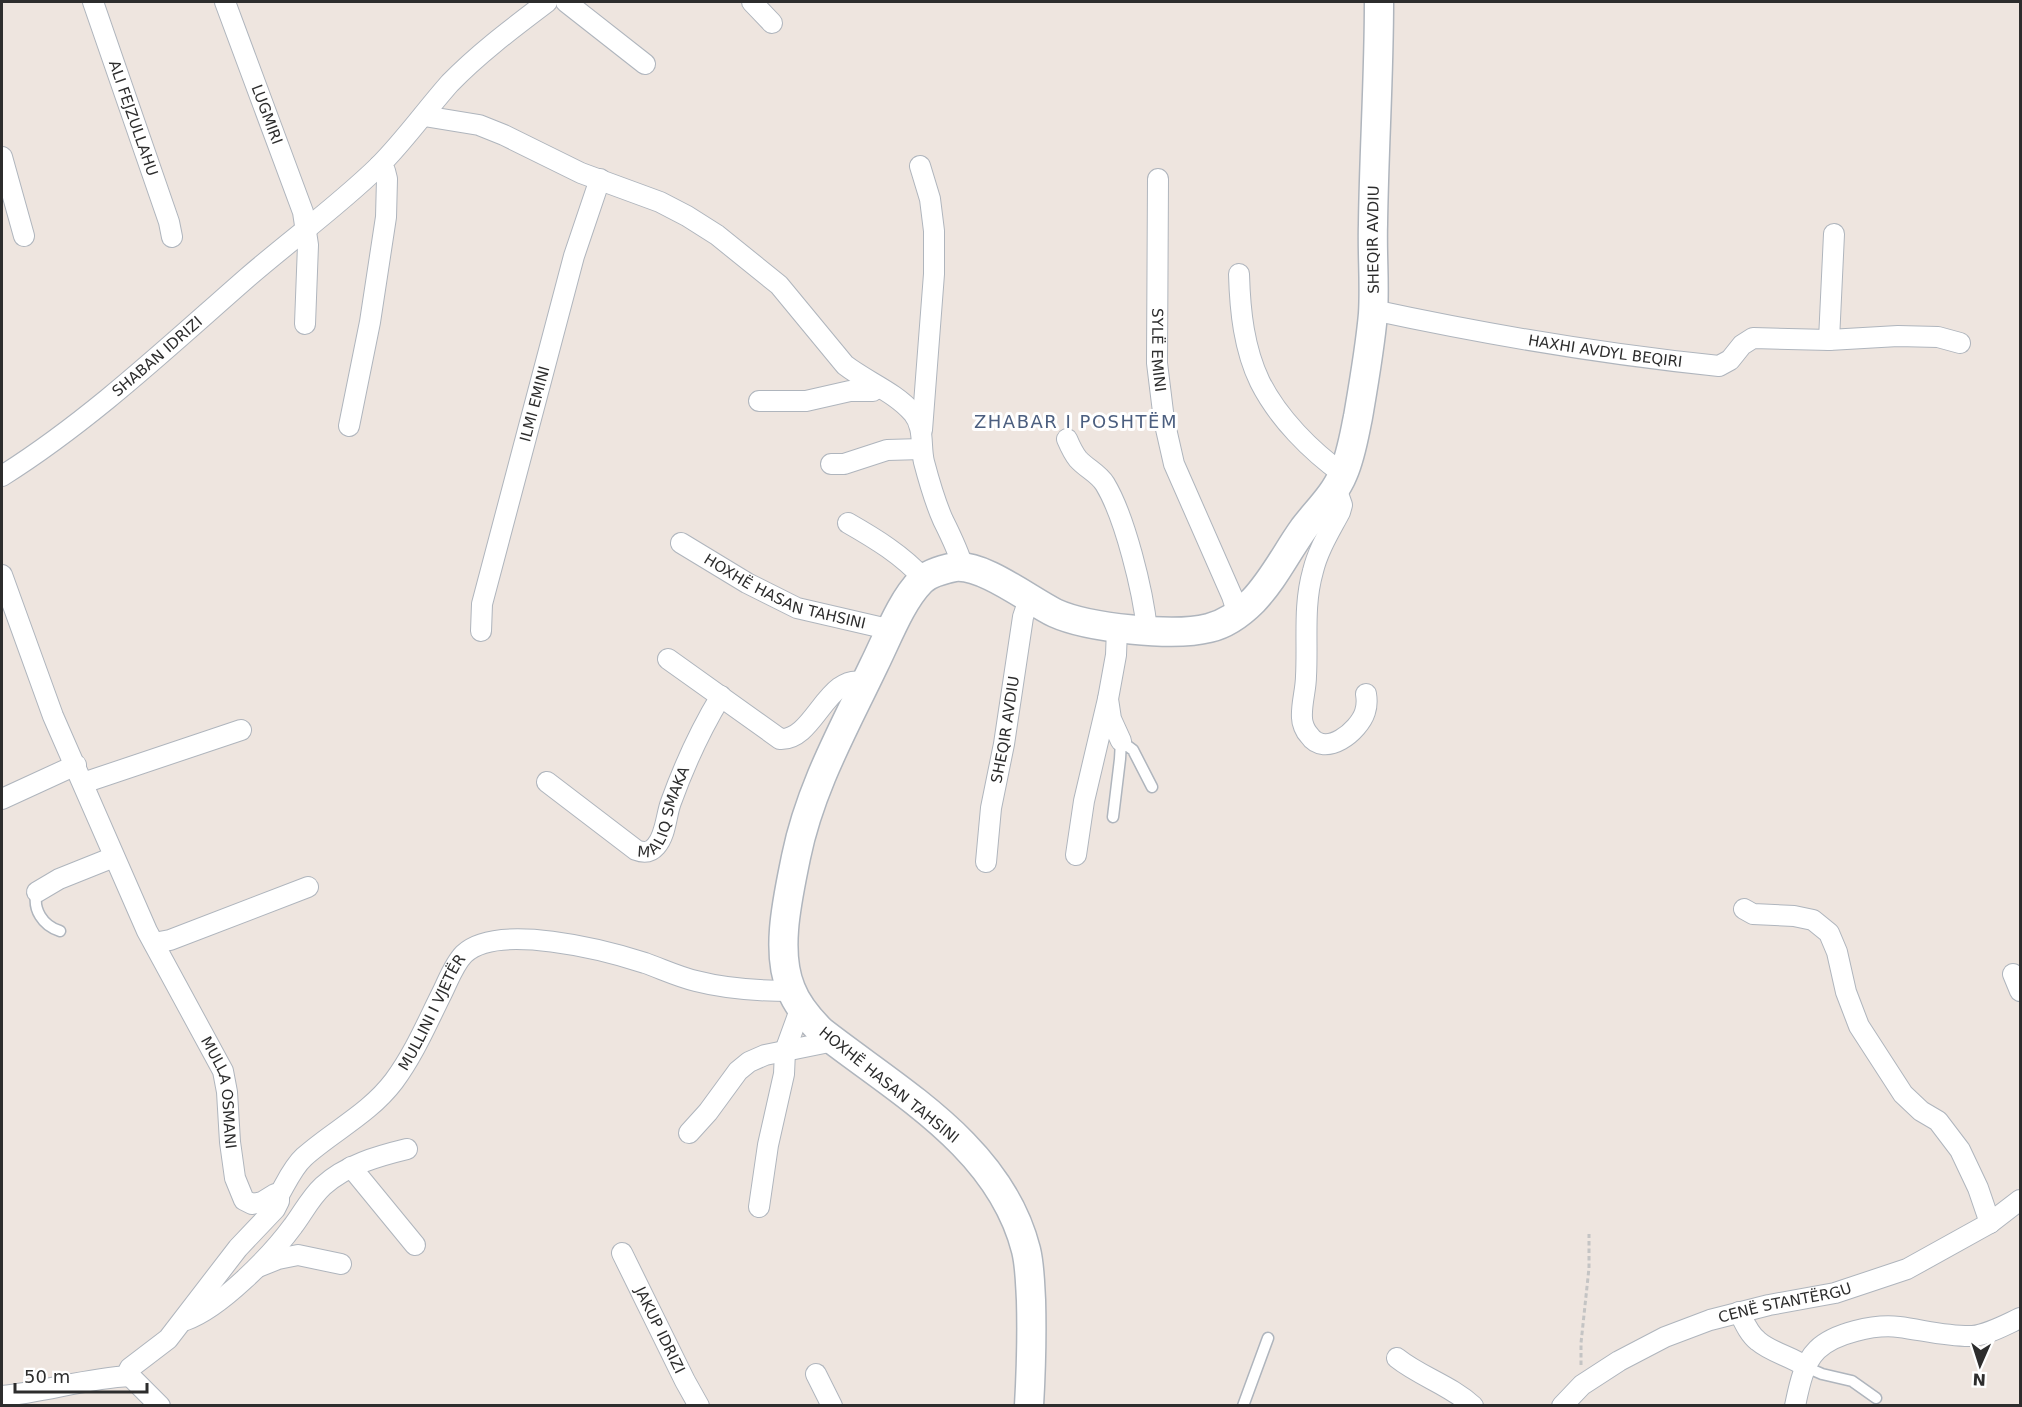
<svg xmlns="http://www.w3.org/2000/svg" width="2022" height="1407" font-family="'DejaVu Sans',sans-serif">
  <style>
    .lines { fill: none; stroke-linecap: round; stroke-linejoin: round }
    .lane-casing { stroke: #afb5bd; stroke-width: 13 }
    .street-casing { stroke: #afb5bd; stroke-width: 22 }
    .secondary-casing { stroke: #afb5bd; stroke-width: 31 }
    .path { stroke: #c4c4c4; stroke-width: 3; stroke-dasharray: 4.5 3; stroke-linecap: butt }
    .lane { stroke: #fff; stroke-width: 10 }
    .street { stroke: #fff; stroke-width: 20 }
    .secondary { stroke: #fff; stroke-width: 28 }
    .labels { text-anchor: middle; stroke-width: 6; stroke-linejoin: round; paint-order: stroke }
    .street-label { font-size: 15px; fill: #2d2d2d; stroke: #fff }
    .quarter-label { font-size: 18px; letter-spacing: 1.5px; fill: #4b5e7f; stroke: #fff }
  </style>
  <rect width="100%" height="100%" fill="#eee5df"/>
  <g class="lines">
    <g class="lane-casing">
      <path id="lane" d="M 1121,741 L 1133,750 L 1152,787
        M 1113,817 L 1120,759 L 1121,741
        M 37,892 C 32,909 43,926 60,931
        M 1806,1367 L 1822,1374 L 1852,1381 L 1876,1398
        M 1243,1406 L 1268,1338"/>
    </g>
    <g class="street-casing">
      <g id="street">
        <path id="s1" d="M 93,2 L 169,222 L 172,237"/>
        <path id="s2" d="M 225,2 L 303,212 L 308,245 L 305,324"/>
        <path d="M 566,2 L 645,64"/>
        <path d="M 752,2 L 772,23"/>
        <path d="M 424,116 L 479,125 L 504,135 L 581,173 L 660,202 L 687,216 L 717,235 L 779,285 L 845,365 C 867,382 895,392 913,413 C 925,428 920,446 924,462 C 929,481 935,502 943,520 C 951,536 958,550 963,567"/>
        <path d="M 2,157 L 24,236"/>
        <path d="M 920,166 L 930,199 L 934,231 L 934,274 L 922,430"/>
        <path id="s3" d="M 1158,179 L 1157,363 L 1164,420 L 1174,464 L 1232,596 L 1238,615"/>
        <path d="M 1239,274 C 1240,311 1244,349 1260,382 C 1278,418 1311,451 1343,474"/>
        <path id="s4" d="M 1373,310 C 1489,335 1601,354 1719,366 L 1730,360 L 1742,345 L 1753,338 L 1829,340 L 1898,336 L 1938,337 L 1960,343"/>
        <path d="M 1829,340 L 1834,234"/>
        <path d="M 759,401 L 806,401 L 850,391 L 873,391 L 878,387"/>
        <path d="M 349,426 L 370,322 L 386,217 L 387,179 L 385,171 L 379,166"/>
        <path d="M 1067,439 C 1070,446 1073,453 1078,459 C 1087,469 1098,473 1105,484 C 1125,517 1143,591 1147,630"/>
        <path d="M 831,464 L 844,464 L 887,450 L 922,449"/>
        <path id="s5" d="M 2,476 C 91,420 169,346 248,277 C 292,239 338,206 379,166 C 405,140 426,110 450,83 C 479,53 514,27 547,2"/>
        <path d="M 1336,488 L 1342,505 L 1340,512 C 1330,531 1318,550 1313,571 C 1303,606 1308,641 1306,676 C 1306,690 1301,704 1302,718 C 1302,723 1305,731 1309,735 C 1325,759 1359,731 1365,712 C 1367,706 1367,700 1366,694"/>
        <path d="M 848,523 C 876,539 902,555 923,578"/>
        <path id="s6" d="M 681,543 L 747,583 L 797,608 L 892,630"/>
        <path id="s7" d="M 2,575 L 53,716 L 147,931 L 223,1071 L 227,1092 L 230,1142 L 235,1178 L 244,1200 L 252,1204 L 262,1202 L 275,1194 L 279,1195"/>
        <path d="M 1117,629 L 1116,655 L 1108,699 L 1111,719 L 1121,741"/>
        <path id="s8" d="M 481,631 L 482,604 L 574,256 L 600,179"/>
        <path d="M 668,659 L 780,739 C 815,741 827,670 866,683"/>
        <path id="s9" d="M 547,782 L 636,850 C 644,853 650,853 656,846 C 666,835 666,815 671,802 C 684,766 701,729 721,696"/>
        <path d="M 83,783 L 241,730"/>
        <path d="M 2,799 L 76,765"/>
        <path d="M 1076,855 L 1084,801 L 1108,699"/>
        <path id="s10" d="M 986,862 L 991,808 L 1004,744 L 1023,617 L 1029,599"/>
        <path d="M 37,892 L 59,879 L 114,857"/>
        <path d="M 1744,909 L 1753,914 L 1794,916 L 1813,920 L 1829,933 L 1837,952 L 1846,992 L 1859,1026 L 1903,1094 L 1921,1111 L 1938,1121 L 1960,1150 L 1978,1188 L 1990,1223"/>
        <path d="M 154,943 L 170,940 L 308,887"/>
        <path d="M 2013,974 L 2020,991"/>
        <path d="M 689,1133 L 708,1112 L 738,1071 L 749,1062 L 765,1055 L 834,1041"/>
        <path d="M 351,1167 L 415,1245"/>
        <path d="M 759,1207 L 768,1145 L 784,1074 L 785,1051 L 801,1007"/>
        <path id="s11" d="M 622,1253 L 685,1381 L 699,1406"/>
        <path d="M 258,1267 L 278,1259 L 298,1255 L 341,1264"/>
        <path d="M 1739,1312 C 1744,1322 1749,1334 1758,1341 C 1772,1353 1791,1356 1806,1367"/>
        <path d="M 186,1320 C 220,1308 271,1256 293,1226 C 303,1213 310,1198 323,1186 C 346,1165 378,1156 407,1149"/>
        <path d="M 1397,1358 C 1421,1377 1450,1385 1473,1406"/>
        <path d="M 816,1374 L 832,1406"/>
        <path d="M 2,1396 C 45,1392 87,1378 130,1376"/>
        <path id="s12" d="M 160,1406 L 130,1376 L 128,1372 L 130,1368 L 168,1339 L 238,1248 L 275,1209 L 279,1201 L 279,1195 C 286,1183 293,1167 304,1157 C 333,1131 369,1114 394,1081 C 414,1054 427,1023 442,993 C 448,981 454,964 464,954 C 497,922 605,950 645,963 C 662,969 679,977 696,981 C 727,989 760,991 791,991"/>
        <path id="s13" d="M 1562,1406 L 1582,1385 L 1619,1361 L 1665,1337 L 1710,1320 L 1769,1305 L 1835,1293 L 1907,1269 L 1990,1223 L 2020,1200"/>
        <path d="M 1795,1406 C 1799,1387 1803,1364 1817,1350 C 1834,1333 1875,1324 1899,1327 C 1923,1330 1948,1337 1973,1336 C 1989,1334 2005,1325 2020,1318"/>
      </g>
    </g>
    <g class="secondary-casing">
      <g id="secondary">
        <path id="s14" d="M 1029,1406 C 1031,1371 1032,1335 1031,1300 C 1030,1284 1030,1266 1026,1250 C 1000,1147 899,1092 821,1031 C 809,1019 797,1005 791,989 C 775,951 788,897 796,857 C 810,788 844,728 874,665 C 887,639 901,601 921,581 C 929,573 945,569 955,567 C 983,564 1029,600 1055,613 C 1088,628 1174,637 1209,628 C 1226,624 1241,613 1253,601 C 1274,579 1286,553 1304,528 C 1317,511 1335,494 1343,474 C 1351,456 1354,436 1358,417 C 1364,382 1370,348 1373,314 C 1375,284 1372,254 1373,224 C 1374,150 1379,76 1379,2"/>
      </g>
    </g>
    <path class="path" d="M 1581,1365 L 1581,1343 L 1589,1268 L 1589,1234"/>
    <use href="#lane" class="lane"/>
    <use href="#street" class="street"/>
    <use href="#secondary" class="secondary"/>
  </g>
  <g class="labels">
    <g class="street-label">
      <text dy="5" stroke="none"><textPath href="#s2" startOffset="120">LUGMIRI</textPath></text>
      <text dy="5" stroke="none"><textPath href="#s1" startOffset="123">ALI FEJZULLAHU</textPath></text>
      <text dy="5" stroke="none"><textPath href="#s14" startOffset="1704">SHEQIR AVDIU</textPath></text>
      <text dy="5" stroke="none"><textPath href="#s3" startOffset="171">SYLË EMINI</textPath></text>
      <text dy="5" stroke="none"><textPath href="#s4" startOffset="236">HAXHI AVDYL BEQIRI</textPath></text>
      <text dy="5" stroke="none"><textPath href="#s5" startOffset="196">SHABAN IDRIZI</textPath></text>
      <text dy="5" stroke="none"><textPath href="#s8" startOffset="234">ILMI EMINI</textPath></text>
      <text dy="5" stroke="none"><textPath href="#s6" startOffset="116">HOXHË HASAN TAHSINI</textPath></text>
      <text dy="5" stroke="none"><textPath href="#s10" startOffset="134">SHEQIR AVDIU</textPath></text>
      <text dy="5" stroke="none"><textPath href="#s9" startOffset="166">MALIQ SMAKA</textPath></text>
      <text dy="5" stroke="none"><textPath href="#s12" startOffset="525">MULLINI I VJETËR</textPath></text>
      <text transform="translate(889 1085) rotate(39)" y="5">HOXHË HASAN TAHSINI</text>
      <text dy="5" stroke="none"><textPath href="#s7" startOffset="564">MULLA OSMANI</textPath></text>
      <text dy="5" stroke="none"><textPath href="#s13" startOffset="250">CENË STANTËRGU</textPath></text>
      <text dy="5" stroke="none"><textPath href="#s11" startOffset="86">JAKUP IDRIZI</textPath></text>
    </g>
    <g class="quarter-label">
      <text x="1076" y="428">ZHABAR I POSHTËM</text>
    </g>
  </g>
  <rect width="2022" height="1407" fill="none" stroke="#2d2d2d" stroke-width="6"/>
  <g transform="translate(1980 1365) rotate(183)" stroke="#ffffff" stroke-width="4.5" paint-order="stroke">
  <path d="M0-4.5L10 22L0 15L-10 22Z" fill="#2d2d2d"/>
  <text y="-9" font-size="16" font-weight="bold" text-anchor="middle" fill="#2d2d2d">N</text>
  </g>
  <path d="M15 1383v9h132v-9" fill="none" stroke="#2d2d2d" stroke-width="3"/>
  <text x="24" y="1383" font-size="18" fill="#2d2d2d" stroke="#ffffff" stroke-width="4.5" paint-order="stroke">50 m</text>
</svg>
